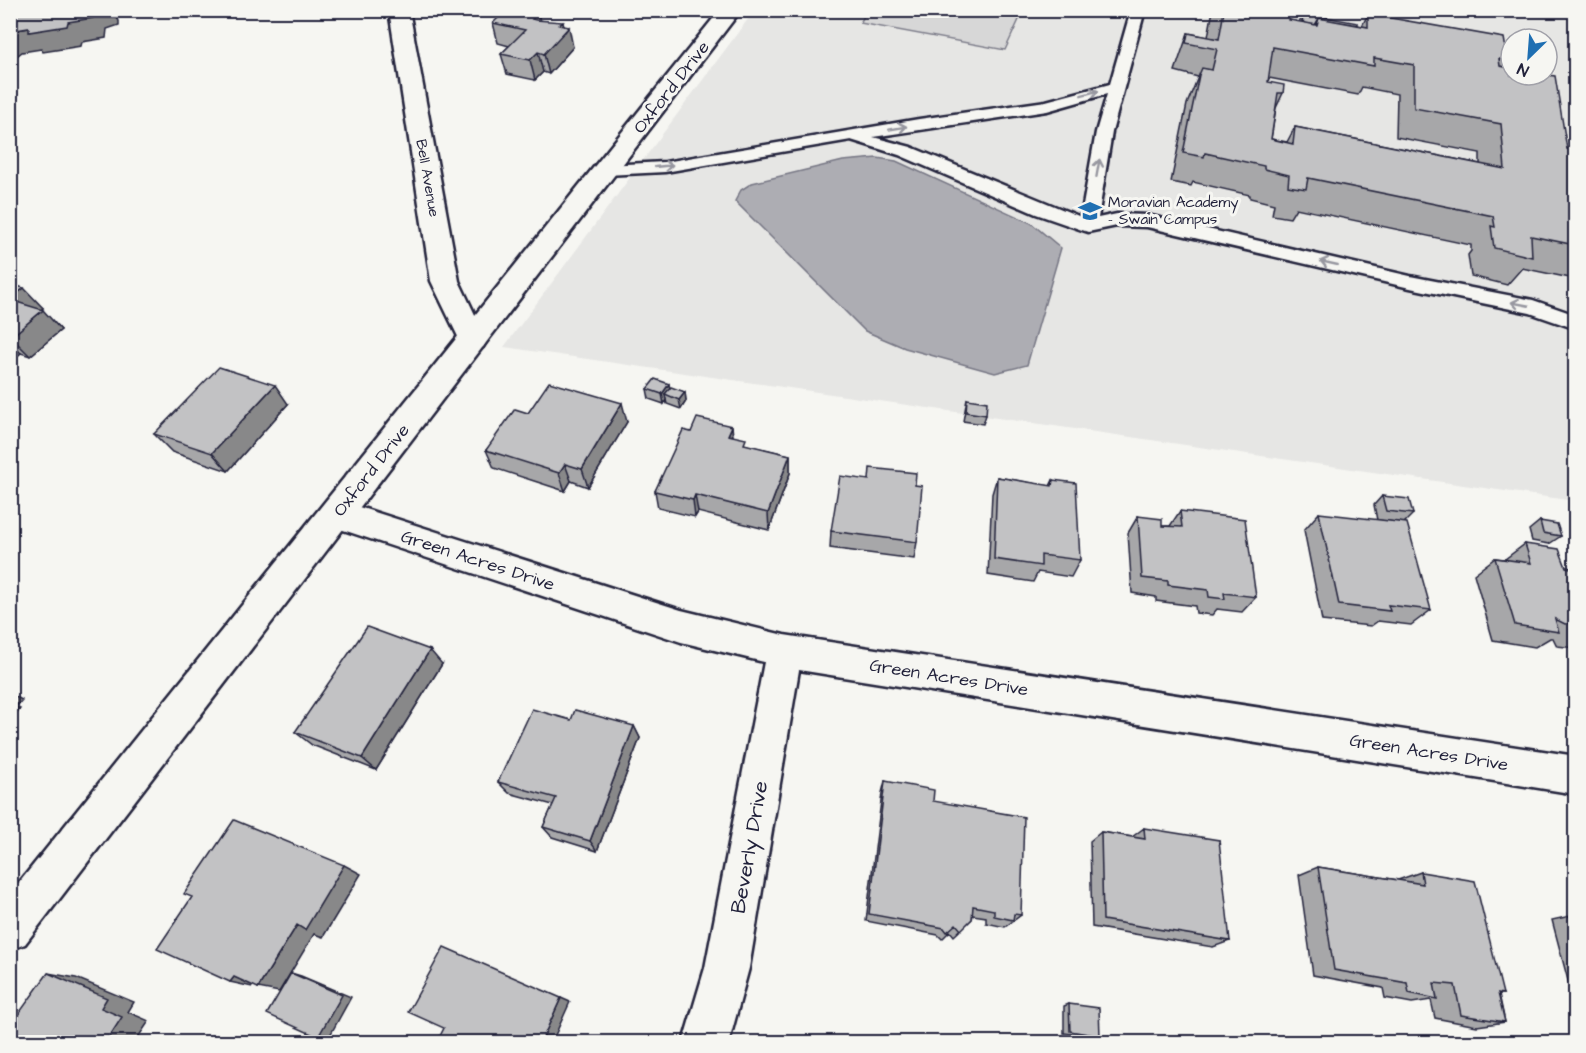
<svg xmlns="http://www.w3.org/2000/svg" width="1586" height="1053" font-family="'Architects Daughter',sans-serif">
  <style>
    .built { fill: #e6e6e4; fill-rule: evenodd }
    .green { fill: #d7d7d7; stroke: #7c7c89; stroke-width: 1.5 }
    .water { fill: #adadb3; stroke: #757583; stroke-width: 1.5 }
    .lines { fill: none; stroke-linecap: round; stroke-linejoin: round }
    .lane-casing { stroke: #22223b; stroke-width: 5 }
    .street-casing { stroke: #22223b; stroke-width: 5 }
    .secondary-casing { stroke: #22223b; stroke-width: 5 }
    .lane { fill: #f6f6f2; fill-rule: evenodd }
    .street { fill: #f6f6f2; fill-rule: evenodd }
    .secondary { fill: #f6f6f2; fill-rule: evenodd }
    .wall { fill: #a7a7a9; stroke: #22223b; stroke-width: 1.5; fill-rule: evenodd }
    .shaded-wall { fill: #888889; stroke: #22223b; stroke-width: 1.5 }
    .building { fill: #c2c2c4; stroke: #22223b; stroke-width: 1.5; fill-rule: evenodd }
    .oneway { stroke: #9797a0 }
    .labels { text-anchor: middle; stroke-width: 6; stroke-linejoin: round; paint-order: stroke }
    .far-street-label { font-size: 15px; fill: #22223b; stroke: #f6f6f2 }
    .far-poi-label { font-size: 15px; fill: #22223b; stroke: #f6f6f2; text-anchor: start }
    .street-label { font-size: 18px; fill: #22223b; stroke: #f6f6f2 }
    .near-street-label { font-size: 21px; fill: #22223b; stroke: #f6f6f2 }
  </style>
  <rect width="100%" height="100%" fill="#f6f6f2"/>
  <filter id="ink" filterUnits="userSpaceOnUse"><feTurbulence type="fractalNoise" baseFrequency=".0167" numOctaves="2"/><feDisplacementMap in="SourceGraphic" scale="12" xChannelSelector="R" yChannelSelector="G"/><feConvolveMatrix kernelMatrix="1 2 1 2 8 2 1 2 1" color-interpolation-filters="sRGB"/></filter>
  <g filter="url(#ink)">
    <path class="built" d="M 754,11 L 1575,11 L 1575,501 L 504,347 ZM 1511,39 L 1547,39 L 1547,75 L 1511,75 Z"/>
    <path class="green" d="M 867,11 L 867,10 L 1023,11 L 1005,50 L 860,23 Z"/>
    <path class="water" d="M 877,158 L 896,161 L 1031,223 L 1061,248 L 1027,365 L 995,373 L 905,348 L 865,331 L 735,201 L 741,190 L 752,183 L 843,161 Z"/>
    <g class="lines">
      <g class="lane-casing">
        <path id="lane" d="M 1131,10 L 1145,10 L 1112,132 L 1098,218 L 1117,214 L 1147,215 L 1410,276 L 1533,300 L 1576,315 L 1576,329 L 1530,313 L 1410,288 L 1147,227 L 1117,226 L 1088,232 L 1082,230 L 1036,214 L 899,155 L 851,140 L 665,172 L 606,175 L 598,170 L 606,165 L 665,162 L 919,119 L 1046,101 L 1110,84 ZM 1107,94 L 1096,132 L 1081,217 L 911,147 L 873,137 L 1047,111 Z"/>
      </g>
      <g class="street-casing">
        <path id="street" d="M 389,10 L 409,10 L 459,281 L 487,340 L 483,347 L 473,350 L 463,347 L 431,281 Z
          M 337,500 L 681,610 L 784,635 L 1576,756 L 1576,794 L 799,670 L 749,968 L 729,1042 L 683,1042 L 705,968 L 764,662 L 681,642 L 325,524 L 321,514 L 325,504 Z"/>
      </g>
      <g class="secondary-casing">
        <path id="secondary" d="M 720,10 L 741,10 L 25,944 L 10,950 L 10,894 Z"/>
      </g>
      <use href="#lane" class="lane"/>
      <use href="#street" class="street"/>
      <use href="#secondary" class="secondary"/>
    </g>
    <path class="wall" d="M 1213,10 L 1292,10 L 1289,20 L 1299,22 L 1304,13 L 1362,26 L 1368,14 L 1508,61 L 1504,66 L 1567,149 L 1575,150 L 1575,279 L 1522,268 L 1507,285 L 1471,276 L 1468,255 L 1471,251 L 1471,245 L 1296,208 L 1290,218 L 1272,215 L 1274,204 L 1250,198 L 1250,195 L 1193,182 L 1191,186 L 1171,182 L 1187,104 L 1198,77 L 1175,71 L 1188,33 L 1208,37 ZM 1269,78 L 1358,95 L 1362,87 L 1397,94 L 1396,137 L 1480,153 L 1480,164 L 1295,127 L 1287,142 L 1271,139 L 1276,108 L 1283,93 L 1268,82 Z
      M 538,13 L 540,20 L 564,26 L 573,47 L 549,74 L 543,72 L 535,80 L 507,74 L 501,54 L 509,46 L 498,43 L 493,23 Z
      M 10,284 L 43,308 L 41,309 L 61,330 L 30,356 L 21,353 L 10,362 Z
      M 670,388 L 685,392 L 686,401 L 681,409 L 667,404 L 666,400 L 664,404 L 649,399 L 647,389 Z
      M 967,399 L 986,415 L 983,424 L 963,421 Z
      M 288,404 L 228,471 L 172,452 L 154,434 Z
      M 528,413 L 627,422 L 588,487 L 571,481 L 565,491 L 494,468 L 486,450 Z
      M 732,426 L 733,436 L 746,445 L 790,455 L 790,473 L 769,530 L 698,512 L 695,517 L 658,508 L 655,491 L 691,432 Z
      M 997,477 L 1050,486 L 1053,480 L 1080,560 L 1071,577 L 1038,572 L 1033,582 L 988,575 L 992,494 Z
      M 915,485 L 917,542 L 914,559 L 830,548 L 831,531 Z
      M 1382,496 L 1413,514 L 1404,523 L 1377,520 L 1374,505 Z
      M 1180,511 L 1256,597 L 1242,612 L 1217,609 L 1212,615 L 1196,613 L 1195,606 L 1156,601 L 1156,597 L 1132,593 L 1128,533 L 1138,516 L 1162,526 L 1170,526 Z
      M 1319,513 L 1431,610 L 1411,625 L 1378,621 L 1371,626 L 1322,621 L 1304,530 Z
      M 1540,521 L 1561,536 L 1549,544 L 1532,541 L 1529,530 Z
      M 1525,544 L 1566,567 L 1575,569 L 1575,648 L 1557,646 L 1553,638 L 1550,638 L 1535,647 L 1493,640 L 1474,574 L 1495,558 L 1505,559 Z
      M 442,664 L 376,770 L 312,745 L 295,732 Z
      M 571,720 L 634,726 L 640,738 L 597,851 L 552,837 L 543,827 L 553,805 L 509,793 L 498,782 Z
      M 885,781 L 933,801 L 1021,915 L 1005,927 L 986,923 L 986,917 L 973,915 L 972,919 L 954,936 L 950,931 L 942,939 L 938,935 L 866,921 L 882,793 Z
      M 1144,828 L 1230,941 L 1213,947 L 1092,927 L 1090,841 L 1101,832 L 1132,837 Z
      M 1318,867 L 1398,880 L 1421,872 L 1503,994 L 1499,994 L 1505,1022 L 1477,1026 L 1435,1018 L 1431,1000 L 1412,1003 L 1385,998 L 1383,988 L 1313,975 L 1299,875 Z
      M 1575,915 L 1575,1007 L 1552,920 Z
      M 1069,1004 L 1100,1036 L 1094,1037 L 1064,1033 L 1064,1006 Z"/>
    <path class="shaded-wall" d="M 94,10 L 117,10 L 116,16 L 119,21 L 119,25 L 107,29 L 106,38 L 82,42 L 81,46 L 43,52 L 41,49 L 22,52 L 13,59 L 10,59 L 10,31 L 68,22 Z
      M 538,13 L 543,33 L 532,19 Z
      M 563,22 L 565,32 L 569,27 L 573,47 L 549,74 L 544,54 L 559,25 Z
      M 538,52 L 543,72 L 535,80 L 530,60 Z
      M 24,288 L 43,308 L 29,319 L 10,299 Z
      M 43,310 L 61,330 L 30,356 L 11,337 Z
      M 10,343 L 21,353 L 10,362 Z
      M 669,384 L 671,394 L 665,394 L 666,400 L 664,404 L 662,394 Z
      M 275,385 L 288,404 L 228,471 L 212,453 Z
      M 685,392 L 686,401 L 681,409 L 679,400 Z
      M 622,403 L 627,422 L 588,487 L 582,469 Z
      M 732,426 L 733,444 L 728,435 Z
      M 790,455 L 790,473 L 769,530 L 768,513 Z
      M 565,464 L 571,481 L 565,491 L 559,473 Z
      M 695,495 L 698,512 L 695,517 L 693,500 Z
      M 430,650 L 442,664 L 376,770 L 362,758 Z
      M 10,694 L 22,700 L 16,707 L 20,709 L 10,720 Z
      M 634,726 L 640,738 L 597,851 L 590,841 Z
      M 344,865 L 361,874 L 323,937 L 314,934 L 279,992 L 258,988 L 297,925 Z
      M 48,973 L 76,978 L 134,1002 L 128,1012 L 149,1021 L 135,1042 L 106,1042 L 101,1008 Z
      M 291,973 L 301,976 L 351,997 L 328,1039 L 318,1037 Z
      M 234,977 L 255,982 L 252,987 L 230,982 Z
      M 561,998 L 570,1002 L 552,1042 L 541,1042 Z"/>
    <path class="building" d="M 10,10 L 94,10 L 93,18 L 68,22 L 67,26 L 29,32 L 29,28 L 10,31 Z
      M 506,10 L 526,10 L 538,13 L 532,19 L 536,20 L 563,22 L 559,25 L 569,27 L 544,54 L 538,52 L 530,60 L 501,54 L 525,30 L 493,23 Z
      M 1223,10 L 1291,10 L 1289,20 L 1317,25 L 1319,18 L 1368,27 L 1368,14 L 1504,38 L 1508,61 L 1499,59 L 1500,66 L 1511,68 L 1511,75 L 1547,75 L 1555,76 L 1567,149 L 1575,150 L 1575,245 L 1531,236 L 1532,257 L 1494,248 L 1491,226 L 1495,227 L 1493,216 L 1308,178 L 1306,189 L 1288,186 L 1289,175 L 1264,169 L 1264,166 L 1205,153 L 1204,157 L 1183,153 L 1199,75 L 1202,68 L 1212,70 L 1217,49 L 1186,43 L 1188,33 L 1219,39 L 1224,11 ZM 1273,47 L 1374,66 L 1374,58 L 1414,65 L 1414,108 L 1501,124 L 1505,169 L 1295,127 L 1293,144 L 1271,139 L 1278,93 L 1283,93 L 1284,85 L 1268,82 Z
      M 1304,13 L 1358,23 L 1358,25 L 1319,18 L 1315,25 L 1302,22 Z
      M 10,284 L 24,288 L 10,299 Z
      M 10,300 L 43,310 L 11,337 L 10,337 Z
      M 219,367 L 275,385 L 212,453 L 154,434 Z
      M 655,379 L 669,384 L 662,394 L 647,389 Z
      M 549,382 L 622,403 L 582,469 L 565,464 L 559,473 L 486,450 L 515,409 L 528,413 Z
      M 671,387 L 685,392 L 679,400 L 665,394 Z
      M 967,399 L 987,402 L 986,415 L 966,412 Z
      M 697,418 L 732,426 L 728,435 L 746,439 L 744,444 L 790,455 L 768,513 L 695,495 L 693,500 L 655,491 L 683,430 L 691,432 Z
      M 870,468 L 916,473 L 915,485 L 922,486 L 917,542 L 831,531 L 840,476 L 869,480 Z
      M 997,477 L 1052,486 L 1053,480 L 1076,483 L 1080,560 L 1041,555 L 1041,566 L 994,559 Z
      M 1382,496 L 1409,499 L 1413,514 L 1386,511 Z
      M 1180,511 L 1245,519 L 1256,597 L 1224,593 L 1225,599 L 1209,597 L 1208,590 L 1168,585 L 1168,581 L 1142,578 L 1138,516 L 1162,519 L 1162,526 L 1182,527 Z
      M 1319,513 L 1407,523 L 1431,610 L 1388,605 L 1390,611 L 1339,605 Z
      M 1540,521 L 1557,524 L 1561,536 L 1543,533 Z
      M 1525,544 L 1559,549 L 1566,567 L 1575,569 L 1575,623 L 1565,624 L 1555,619 L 1559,632 L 1515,625 L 1495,558 L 1531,563 Z
      M 367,627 L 430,650 L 362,758 L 295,732 Z
      M 532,709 L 571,720 L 575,710 L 634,726 L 590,841 L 543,827 L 556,798 L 498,782 Z
      M 885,781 L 934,790 L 933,801 L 1024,817 L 1021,915 L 1014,914 L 1013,920 L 994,916 L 994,910 L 973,906 L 972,919 L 961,930 L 956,924 L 947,932 L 944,928 L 869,914 Z
      M 234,820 L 344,865 L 305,930 L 297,925 L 258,988 L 234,977 L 230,982 L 157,949 L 192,897 L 184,894 Z
      M 1144,828 L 1219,840 L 1230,941 L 1103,920 L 1101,832 L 1145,839 Z
      M 1318,867 L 1423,884 L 1421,872 L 1475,881 L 1503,994 L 1498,993 L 1505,1022 L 1461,1015 L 1455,985 L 1434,983 L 1437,999 L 1409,993 L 1407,983 L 1334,970 Z
      M 444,947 L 561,998 L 541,1042 L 437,1042 L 444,1028 L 408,1012 Z
      M 48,973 L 107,998 L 101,1008 L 122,1017 L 106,1042 L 10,1042 L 10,1026 Z
      M 291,973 L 342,995 L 318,1037 L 267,1014 Z
      M 1069,1004 L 1099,1008 L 1100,1036 L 1070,1031 Z"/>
    <defs><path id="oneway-shaft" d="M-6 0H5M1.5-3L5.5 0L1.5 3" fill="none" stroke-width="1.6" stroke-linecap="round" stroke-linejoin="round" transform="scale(1.5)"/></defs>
    <g class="oneway">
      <use href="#oneway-shaft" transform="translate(1090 93) rotate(-14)"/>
      <use href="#oneway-shaft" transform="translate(898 128) rotate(-10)"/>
      <use href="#oneway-shaft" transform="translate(664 166) rotate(-6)"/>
      <use href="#oneway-shaft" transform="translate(1098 168) rotate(-80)"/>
      <use href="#oneway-shaft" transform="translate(1329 263) rotate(-167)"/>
      <use href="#oneway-shaft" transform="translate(1520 304) rotate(-169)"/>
    </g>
  </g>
  <defs>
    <g id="school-bare" transform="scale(1.8)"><path d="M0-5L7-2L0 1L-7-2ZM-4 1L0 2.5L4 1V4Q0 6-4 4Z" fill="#1f6fb2" stroke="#f6f6f2" stroke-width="2.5" paint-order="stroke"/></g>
  </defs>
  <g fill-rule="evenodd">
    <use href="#school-bare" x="1090" y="211"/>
  </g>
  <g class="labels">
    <g class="far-street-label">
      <text transform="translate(428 178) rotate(80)" y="5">Bell Avenue</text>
    </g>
    <g class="far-poi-label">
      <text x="1108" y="207">Moravian Academy<tspan x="1108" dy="17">- Swain Campus</tspan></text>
    </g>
    <g class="street-label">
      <text transform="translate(671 87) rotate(-52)" y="6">Oxford Drive</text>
      <text transform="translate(371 470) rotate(-52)" y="6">Oxford Drive</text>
      <text transform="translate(478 560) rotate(18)" y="6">Green Acres Drive</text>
      <text transform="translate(949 677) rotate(9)" y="6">Green Acres Drive</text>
      <text transform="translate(1429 752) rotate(9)" y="6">Green Acres Drive</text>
    </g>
    <g class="near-street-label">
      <text transform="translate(749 847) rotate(-80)" y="7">Beverly Drive</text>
    </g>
  </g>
  <rect width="1586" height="1053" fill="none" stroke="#f6f6f2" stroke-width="36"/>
  <rect x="18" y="18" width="1550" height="1017" fill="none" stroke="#22223b" stroke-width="2" filter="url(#ink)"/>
  <g transform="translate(1529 57) rotate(205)"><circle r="28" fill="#f6f6f2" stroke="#a1a1a9" stroke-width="1.5"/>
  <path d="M0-4.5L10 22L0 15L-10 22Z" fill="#1f6fb2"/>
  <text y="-9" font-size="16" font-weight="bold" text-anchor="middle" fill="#22223b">N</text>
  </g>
</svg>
